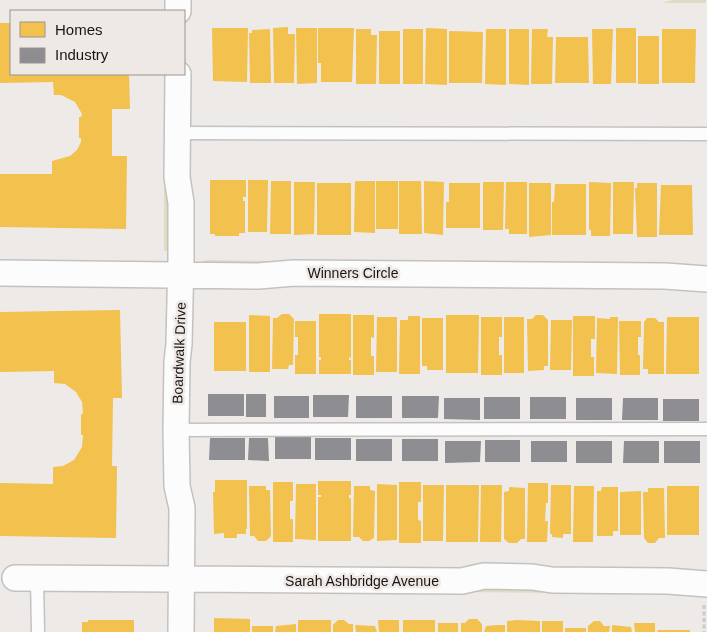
<svg xmlns="http://www.w3.org/2000/svg" width="707" height="632" font-family="Helvetica,sans-serif">
  <style>
    .green { fill: #dfdcc2 }
    .homes { fill: #f2c14e }
    .industry { fill: #8d8d92 }
    .lines { fill: none; stroke-linecap: round; stroke-linejoin: round }
    .service-casing { stroke: #c4c2c1; stroke-width: 15 }
    .minor-casing { stroke: #c4c2c1; stroke-width: 28 }
    .path { stroke: #cbcaca; stroke-width: 3; stroke-dasharray: 4 2.5; stroke-linecap: butt }
    .service { stroke: #fcfcfc; stroke-width: 12 }
    .minor { stroke: #fcfcfc; stroke-width: 25 }
    .labels { text-anchor: middle; stroke-width: 5; stroke-linejoin: round; paint-order: stroke }
    .street-label { font-size: 14px; fill: #171514; stroke: #efe9e6 }
  </style>
  <rect width="100%" height="100%" fill="#edeae8"/>
  <path class="green" d="M 672,0 L 706,0 L 706,3 L 662,3 Z
    M 164,187 L 170,208 L 169,251 L 164,251 Z
    M 205,260 L 272,261 L 259,265 L 208,264 L 204,262 Z
    M 484,586 L 530,587 L 549,593 L 469,592 Z"/>
  <path class="homes" d="M 0,23 L 11,23 L 11,74 L 129,74 L 130,109 L 112,109 L 112,156 L 127,156 L 126,229 L 0,227 L 0,174 L 52,174 L 52,161 L 70,156 L 77,150 L 81,142 L 81,138 L 79,138 L 79,117 L 81,117 L 82,114 L 75,102 L 61,95 L 54,95 L 53,82 L 0,83 Z
    M 288,27 L 288,34 L 295,34 L 294,83 L 274,83 L 273,28 Z
    M 212,28 L 248,28 L 247,82 L 213,81 Z
    M 296,28 L 317,28 L 317,83 L 297,84 Z
    M 318,28 L 354,28 L 352,82 L 321,82 L 321,63 L 318,63 Z
    M 426,28 L 447,29 L 447,85 L 425,84 Z
    M 616,28 L 636,28 L 636,83 L 616,83 Z
    M 270,29 L 271,83 L 250,83 L 249,33 L 252,33 L 252,30 Z
    M 356,29 L 371,29 L 371,35 L 377,35 L 376,84 L 356,84 Z
    M 403,29 L 423,29 L 423,84 L 403,84 Z
    M 486,29 L 506,29 L 506,85 L 485,84 Z
    M 509,29 L 529,29 L 529,85 L 509,84 Z
    M 532,29 L 548,29 L 547,37 L 553,37 L 552,84 L 531,84 Z
    M 592,29 L 613,29 L 611,84 L 593,84 Z
    M 662,29 L 696,29 L 695,83 L 662,83 Z
    M 379,31 L 400,31 L 400,84 L 379,84 Z
    M 449,31 L 483,32 L 482,83 L 449,83 Z
    M 638,36 L 659,36 L 659,84 L 638,84 Z
    M 556,37 L 588,37 L 589,83 L 555,83 Z
    M 210,180 L 246,180 L 246,197 L 243,197 L 243,201 L 245,201 L 245,233 L 239,233 L 239,236 L 215,236 L 215,234 L 210,234 Z
    M 248,180 L 268,180 L 267,232 L 248,232 Z
    M 271,181 L 291,181 L 291,234 L 270,234 Z
    M 355,181 L 375,181 L 375,233 L 354,232 Z
    M 376,181 L 398,181 L 398,229 L 376,229 Z
    M 399,181 L 421,181 L 422,234 L 399,234 Z
    M 424,181 L 444,182 L 443,235 L 424,233 Z
    M 294,182 L 315,182 L 314,234 L 294,235 Z
    M 483,182 L 504,182 L 503,230 L 483,230 Z
    M 506,182 L 527,182 L 527,234 L 509,234 L 509,229 L 505,229 Z
    M 589,182 L 611,183 L 610,236 L 591,236 L 591,230 L 589,230 Z
    M 613,182 L 634,182 L 633,234 L 613,234 Z
    M 317,183 L 351,183 L 351,235 L 317,235 Z
    M 449,183 L 480,183 L 480,228 L 446,228 L 446,202 L 449,202 Z
    M 529,183 L 551,183 L 551,235 L 529,237 Z
    M 637,183 L 657,183 L 657,237 L 637,237 L 635,188 L 637,188 Z
    M 555,184 L 586,184 L 586,235 L 552,235 L 552,202 L 554,202 Z
    M 661,185 L 692,185 L 693,235 L 659,235 Z
    M 120,310 L 122,398 L 113,398 L 112,466 L 117,466 L 116,538 L 0,536 L 0,483 L 53,484 L 53,467 L 63,466 L 74,460 L 82,447 L 83,435 L 81,435 L 81,414 L 83,414 L 82,402 L 76,392 L 65,384 L 54,383 L 54,371 L 0,372 L 0,312 Z
    M 282,314 L 289,314 L 294,319 L 293,365 L 289,365 L 288,369 L 272,369 L 273,318 L 277,318 Z
    M 319,314 L 351,314 L 351,358 L 349,357 L 349,360 L 351,360 L 351,374 L 319,374 L 319,360 L 321,360 L 321,357 L 319,357 Z
    M 249,315 L 270,316 L 270,372 L 249,372 Z
    M 353,315 L 374,315 L 374,338 L 371,337 L 371,356 L 374,356 L 374,375 L 353,375 Z
    M 446,315 L 479,315 L 478,373 L 446,373 Z
    M 536,315 L 543,315 L 548,320 L 548,366 L 544,366 L 544,370 L 528,371 L 527,319 L 532,319 Z
    M 408,316 L 420,316 L 420,374 L 399,374 L 400,320 L 408,320 Z
    M 573,316 L 595,316 L 595,339 L 591,339 L 591,357 L 594,357 L 594,376 L 573,376 Z
    M 377,317 L 397,317 L 397,372 L 376,372 Z
    M 481,317 L 502,317 L 502,337 L 499,337 L 499,355 L 502,355 L 502,375 L 481,375 Z
    M 504,317 L 524,317 L 524,373 L 504,373 Z
    M 610,317 L 618,317 L 617,374 L 596,373 L 597,318 L 610,319 Z
    M 667,317 L 699,317 L 699,374 L 666,374 Z
    M 422,318 L 443,318 L 443,370 L 427,370 L 427,366 L 422,366 Z
    M 647,318 L 655,318 L 659,322 L 664,322 L 664,374 L 648,374 L 648,369 L 643,369 L 644,322 Z
    M 551,320 L 572,320 L 571,370 L 550,370 Z
    M 295,321 L 316,321 L 316,374 L 295,374 L 295,355 L 298,355 L 298,337 L 295,337 Z
    M 619,321 L 641,321 L 641,337 L 638,337 L 638,355 L 640,355 L 640,375 L 620,375 Z
    M 214,322 L 246,322 L 246,371 L 214,371 Z
    M 215,480 L 247,480 L 247,529 L 246,529 L 246,534 L 237,534 L 237,538 L 224,538 L 224,533 L 214,534 L 213,492 L 215,492 Z
    M 318,481 L 351,481 L 351,495 L 349,495 L 349,498 L 351,498 L 351,541 L 318,541 L 318,497 L 321,497 L 321,495 L 318,495 Z
    M 273,482 L 293,482 L 293,501 L 290,501 L 290,519 L 293,519 L 293,542 L 273,542 Z
    M 399,482 L 421,482 L 421,502 L 418,502 L 418,520 L 421,521 L 421,543 L 399,543 Z
    M 528,483 L 548,483 L 548,503 L 546,503 L 545,521 L 548,521 L 547,542 L 527,542 Z
    M 296,484 L 316,484 L 316,540 L 295,539 Z
    M 377,484 L 397,485 L 397,540 L 377,541 Z
    M 423,485 L 444,485 L 443,541 L 423,541 Z
    M 446,485 L 479,485 L 478,542 L 446,542 Z
    M 481,485 L 502,485 L 501,542 L 480,542 Z
    M 551,485 L 571,485 L 571,534 L 563,534 L 563,538 L 552,537 L 552,534 L 550,534 Z
    M 249,486 L 266,486 L 266,490 L 270,490 L 271,536 L 266,541 L 258,541 L 254,536 L 250,536 Z
    M 354,486 L 370,486 L 370,490 L 375,491 L 374,538 L 369,541 L 363,541 L 359,537 L 353,537 Z
    M 574,486 L 594,486 L 593,542 L 573,542 Z
    M 667,486 L 699,486 L 699,535 L 667,535 Z
    M 509,487 L 525,488 L 525,539 L 521,539 L 517,543 L 509,543 L 504,539 L 504,492 L 509,491 Z
    M 602,487 L 618,487 L 618,531 L 613,531 L 613,536 L 597,536 L 597,491 L 601,491 Z
    M 648,488 L 664,488 L 665,538 L 659,538 L 655,543 L 648,543 L 644,538 L 643,492 L 648,492 Z
    M 641,491 L 641,535 L 620,535 L 620,492 Z
    M 214,618 L 250,619 L 250,632 L 214,632 Z
    M 469,619 L 477,619 L 482,624 L 482,632 L 461,632 L 461,623 L 465,623 Z
    M 88,620 L 134,620 L 134,632 L 82,632 L 82,622 L 88,622 Z
    M 298,620 L 331,620 L 331,632 L 298,632 Z
    M 338,620 L 344,620 L 349,624 L 353,624 L 353,632 L 333,632 L 333,625 Z
    M 378,620 L 399,620 L 399,632 L 379,632 Z
    M 403,620 L 435,620 L 435,632 L 403,632 Z
    M 517,620 L 540,621 L 540,632 L 507,632 L 507,621 Z
    M 542,621 L 563,621 L 563,632 L 542,632 Z
    M 594,621 L 600,621 L 604,626 L 610,626 L 609,632 L 588,632 L 588,626 Z
    M 438,623 L 458,623 L 458,632 L 438,632 Z
    M 634,623 L 655,623 L 655,632 L 635,632 Z
    M 296,624 L 296,632 L 275,632 L 276,626 Z
    M 355,625 L 375,626 L 377,632 L 356,632 Z
    M 497,625 L 505,625 L 505,632 L 484,632 L 486,626 Z
    M 612,625 L 631,627 L 632,632 L 612,632 Z
    M 252,626 L 273,626 L 273,632 L 252,632 Z
    M 565,628 L 586,628 L 586,632 L 565,632 Z
    M 658,630 L 690,630 L 690,632 L 657,632 Z"/>
  <path class="industry" d="M 208,394 L 244,394 L 244,416 L 208,416 Z
    M 246,394 L 266,394 L 266,417 L 246,417 Z
    M 313,395 L 349,395 L 348,417 L 313,417 Z
    M 274,396 L 309,396 L 309,418 L 274,418 Z
    M 356,396 L 392,396 L 392,418 L 356,418 Z
    M 402,396 L 439,396 L 438,418 L 402,418 Z
    M 484,397 L 520,397 L 520,419 L 484,419 Z
    M 530,397 L 566,397 L 566,419 L 530,419 Z
    M 444,398 L 480,398 L 480,420 L 444,419 Z
    M 576,398 L 612,398 L 612,420 L 576,420 Z
    M 623,398 L 658,398 L 658,420 L 622,420 Z
    M 663,399 L 699,399 L 699,421 L 663,421 Z
    M 275,437 L 311,437 L 311,459 L 275,459 Z
    M 210,438 L 245,438 L 245,460 L 209,460 Z
    M 249,438 L 268,438 L 269,461 L 248,460 Z
    M 315,438 L 351,438 L 351,460 L 315,460 Z
    M 356,439 L 392,439 L 392,461 L 356,461 Z
    M 402,439 L 438,439 L 438,461 L 402,461 Z
    M 485,440 L 520,440 L 520,462 L 485,462 Z
    M 445,441 L 481,441 L 480,462 L 445,463 Z
    M 531,441 L 567,441 L 567,462 L 531,462 Z
    M 576,441 L 612,441 L 612,463 L 576,463 Z
    M 624,441 L 659,441 L 659,463 L 623,463 Z
    M 664,441 L 700,441 L 700,463 L 664,463 Z"/>
  <g class="lines">
    <g class="service-casing">
      <path id="service" d="M 177,133 L 707,134
        M 176,430 L 707,429
        M 37,579 L 38,632"/>
    </g>
    <g class="minor-casing">
      <path id="minor" d="M 178,11 L 178,0
        M 178,74 L 177,177 L 181,203 L 181,257 L 179,344 L 177,362 L 176,430 L 177,486 L 182,508 L 181,632
        M 0,273 L 258,276 L 294,273 L 665,276 L 707,279
        M 15,578 L 462,581 L 484,576 L 532,577 L 552,580 L 668,581 L 707,584"/>
    </g>
    <path class="path" d="M 704,605 L 704,632"/>
    <use href="#service" class="service"/>
    <use href="#minor" class="minor"/>
  </g>
  <g class="labels">
    <g class="street-label">
      <text x="353" y="278">Winners Circle</text>
      <text transform="translate(179 353) rotate(-88)" y="5">Boardwalk Drive</text>
      <text x="362" y="586">Sarah Ashbridge Avenue</text>
    </g>
  </g>
  <rect x="10" y="10" width="175" height="65" fill="#efe9e6" stroke="#999492"/>
  <rect x="20" y="22" width="25" height="15" fill="#f2c14e" stroke="#999492"/>
  <text x="55" y="35" font-size="15" fill="#171514">Homes</text>
  <rect x="20" y="48" width="25" height="15" fill="#8d8d92" stroke="#999492"/>
  <text x="55" y="60" font-size="15" fill="#171514">Industry</text>
</svg>
